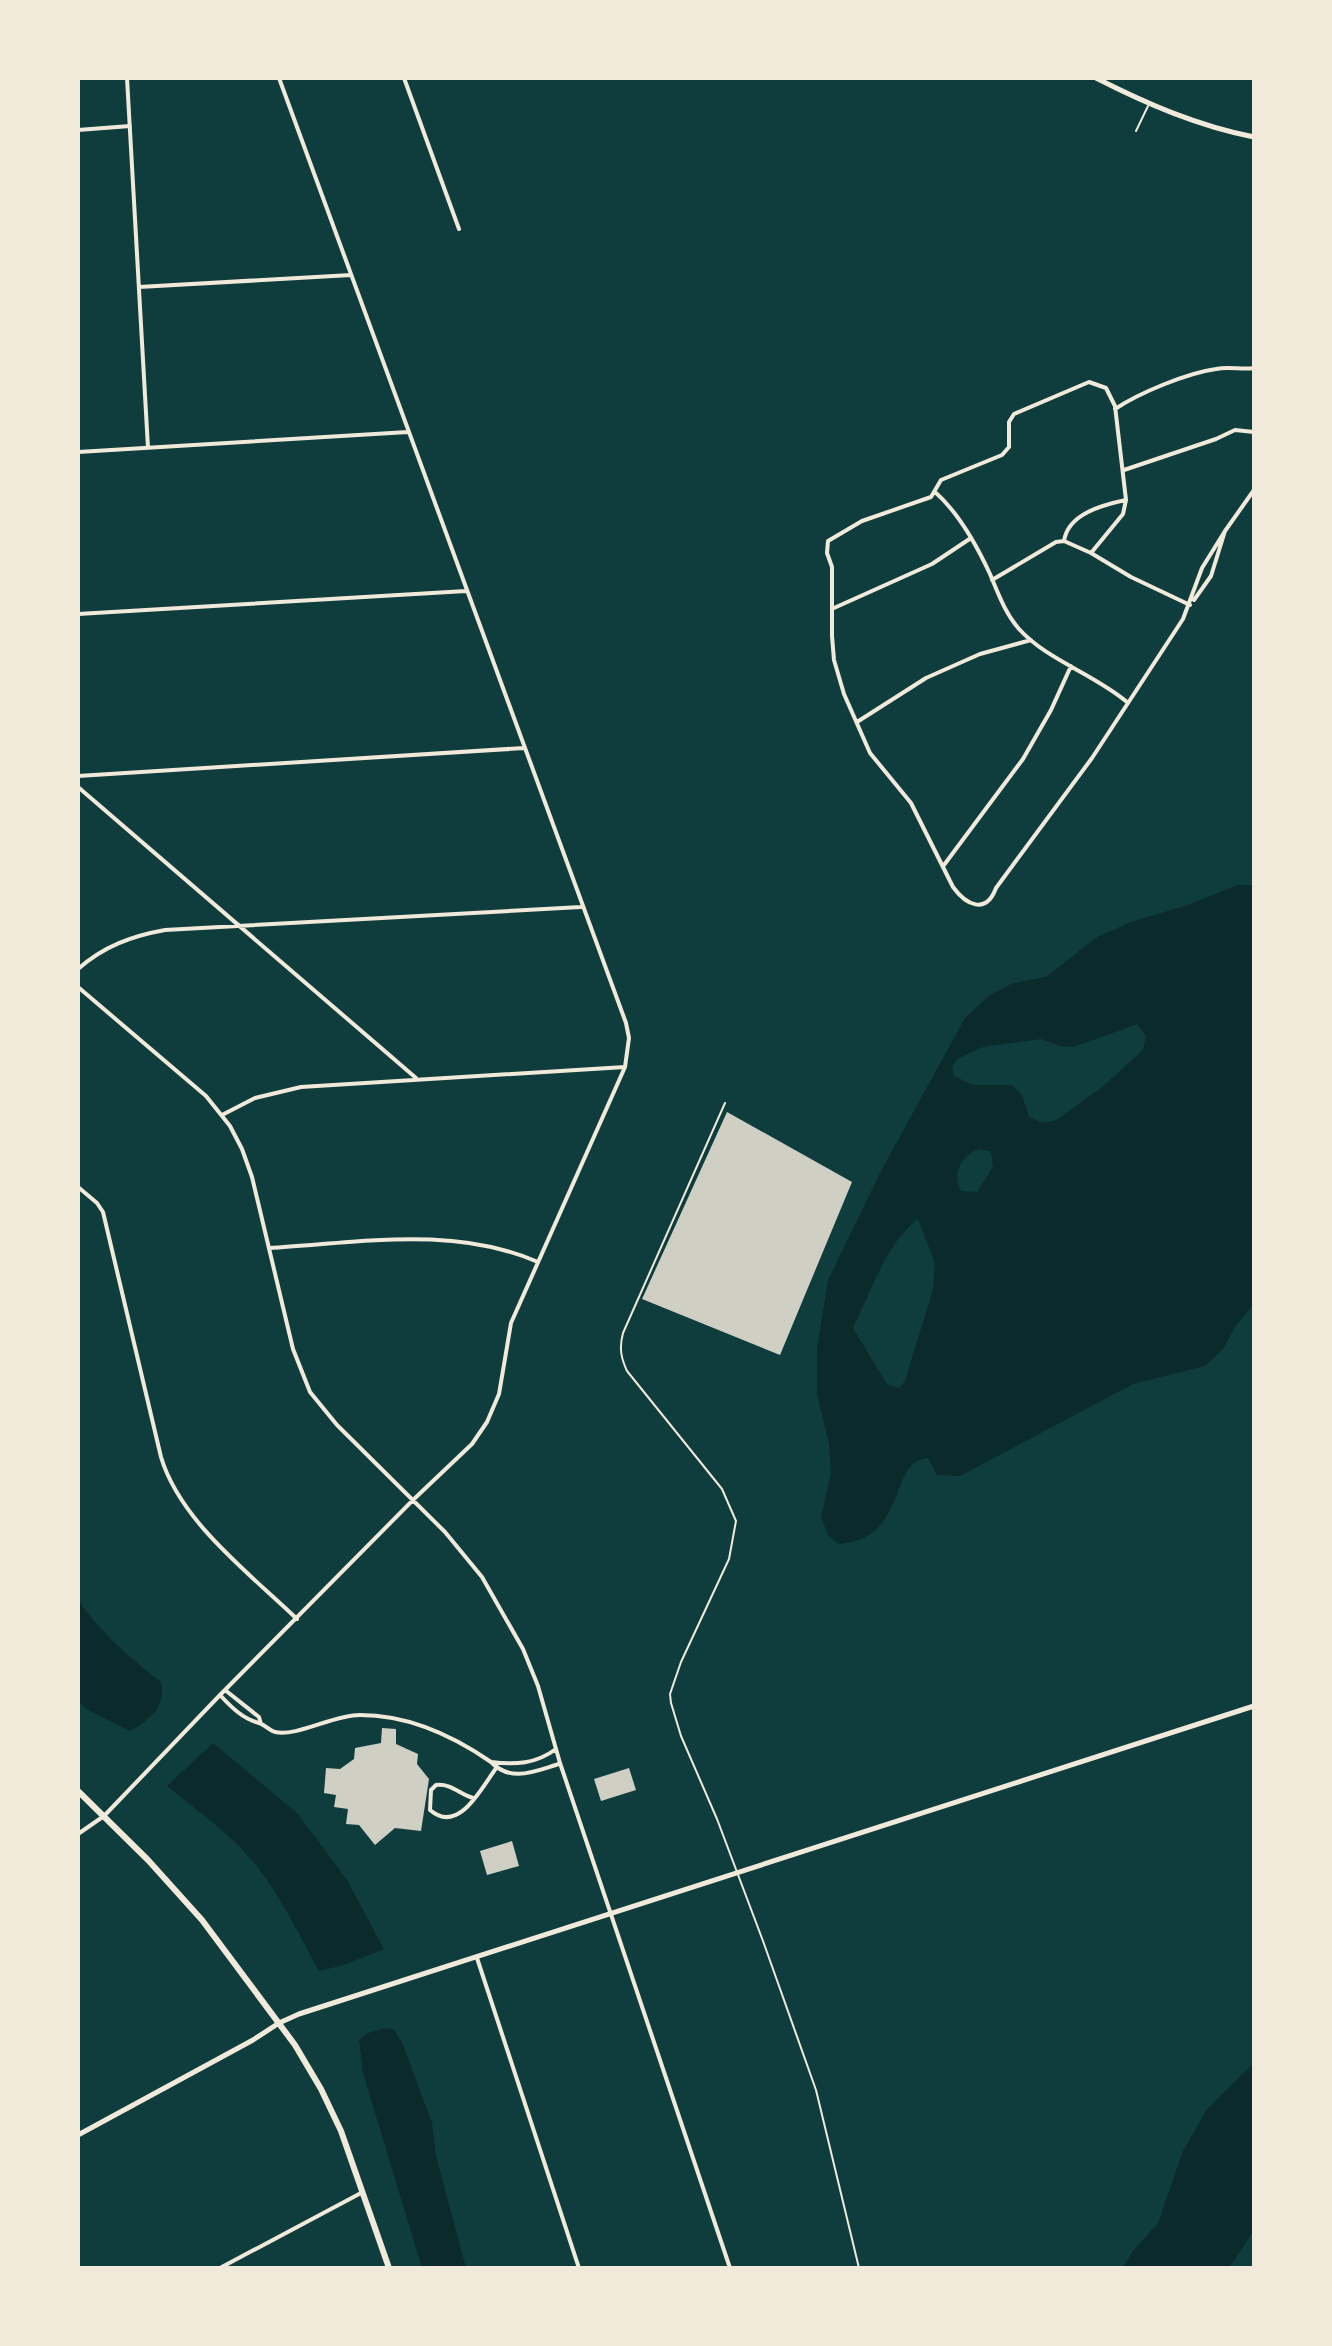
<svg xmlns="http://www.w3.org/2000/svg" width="1332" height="2346" font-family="'Roboto Condensed',sans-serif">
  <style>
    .water { fill: #0a2a2b; fill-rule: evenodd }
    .building { fill: #cfcfc3 }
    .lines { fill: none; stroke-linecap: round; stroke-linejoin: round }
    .service { stroke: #f1e9da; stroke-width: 2 }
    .minor { stroke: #f1e9da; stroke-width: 4 }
    .tertiary { stroke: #f1e9da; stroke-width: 5 }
    .secondary { stroke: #f1e9da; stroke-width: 6 }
  </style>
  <rect width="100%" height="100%" fill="#0f3d3e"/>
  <path class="water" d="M 1237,885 L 1254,885 L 1254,1304 L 1235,1327 L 1223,1349 L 1205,1366 L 1133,1384 L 960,1476 L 937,1475 L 928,1458 C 887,1461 909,1540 838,1544 L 828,1535 L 821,1517 L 831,1474 L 829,1444 L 817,1394 L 817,1349 L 828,1280 L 881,1171 L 965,1018 L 990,995 L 1013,983 L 1046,977 L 1097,937 L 1131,922 L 1188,905 ZM 1137,1024 L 1146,1036 L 1143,1050 L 1102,1087 L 1056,1120 L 1042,1123 L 1029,1117 L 1022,1095 L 1012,1085 L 973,1085 L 954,1076 L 952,1066 L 959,1058 L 983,1047 L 1041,1039 L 1060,1046 L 1074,1047 ZM 980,1149 L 991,1152 L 993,1167 L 977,1192 L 961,1191 C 951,1174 962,1154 980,1149 ZM 918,1219 L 935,1263 L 933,1289 L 905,1381 L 899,1388 L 887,1384 L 853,1328 C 870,1294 887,1241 918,1219 Z
    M 78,1600 C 100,1632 131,1659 161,1682 C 166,1707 150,1720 130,1731 L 88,1710 L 78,1701 Z
    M 213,1743 L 297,1813 L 347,1880 L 384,1949 L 344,1965 L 319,1971 C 299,1935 281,1896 255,1864 C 231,1834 196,1810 167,1786 Z
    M 386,2028 L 394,2029 L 403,2045 L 432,2123 L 436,2156 L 466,2268 L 422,2268 L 363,2073 L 359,2040 L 368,2033 Z
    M 1254,2063 L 1254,2230 L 1229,2268 L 1123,2268 L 1133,2251 L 1158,2223 L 1183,2151 L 1207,2109 Z"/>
  <path class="building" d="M 727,1112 L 852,1182 L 780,1355 L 642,1299 Z
    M 382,1728 L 396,1729 L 396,1744 L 418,1754 L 417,1764 L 429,1779 L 421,1831 L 395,1828 L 375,1845 L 359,1825 L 346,1824 L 348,1809 L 334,1807 L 336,1795 L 324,1793 L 326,1768 L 340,1769 L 354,1759 L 355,1748 L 381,1743 Z
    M 629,1768 L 636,1790 L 601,1801 L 594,1779 Z
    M 512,1841 L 519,1866 L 487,1875 L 480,1851 Z"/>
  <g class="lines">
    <path class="service" d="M 1136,131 L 1148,106
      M 725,1103 L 623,1333 C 619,1348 621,1358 627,1371 L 722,1489 L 736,1521 L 729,1559 L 681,1662 L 670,1694 L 671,1703 L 681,1736 L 717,1819 L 763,1941 L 816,2090 L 859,2268"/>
    <path class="minor" d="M 127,78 L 148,448
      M 404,78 L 459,229
      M 78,130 L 130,126
      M 139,287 L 351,275
      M 1115,409 C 1139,393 1187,373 1216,369 C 1229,366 1241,370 1254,368
      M 78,452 L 408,432
      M 1124,470 L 1216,439 L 1235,430 L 1254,432
      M 935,492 C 959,513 977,546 990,574 C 998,593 1005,613 1019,629 C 1047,660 1094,674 1127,702
      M 1064,541 L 1091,553 L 1131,577 L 1190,605
      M 1064,541 C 1068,514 1102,505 1126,500
      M 1091,553 L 1123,514 L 1126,500 L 1115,406 L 1106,388 L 1089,382 L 1014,414 L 1009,422 L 1009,447 L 1002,455 L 941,480 L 931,497 L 862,521 L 828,541 L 827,553 L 832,567 L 832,636 L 834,660 L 844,694 L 870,753 L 911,803 L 953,887 C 966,905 986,915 996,888 L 1092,758 L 1183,619 L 1202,568 L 1225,531
      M 992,580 L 1056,542 L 1064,541
      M 1194,600 L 1211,576 L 1225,531 L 1254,490
      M 834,608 L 932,564 L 971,538
      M 78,614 L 466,591
      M 857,722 L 926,678 L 980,654 L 1031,640
      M 78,776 L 524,748
      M 78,787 L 416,1078
      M 944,865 L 1023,759 L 1051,710 L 1071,666
      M 78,969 C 104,946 132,936 165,930 L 581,907
      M 78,987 L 206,1096 L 230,1126 L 242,1149 L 252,1177 L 293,1349 L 310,1392 L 337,1425 L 445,1532 L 482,1577 L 523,1649 L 538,1686 L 560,1763 L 730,2268
      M 222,1115 L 255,1098 L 301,1087 L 625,1067
      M 78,1187 L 97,1203 L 103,1212 L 161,1457 C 180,1521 249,1573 297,1619
      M 269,1248 C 358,1243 453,1225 538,1262
      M 225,1690 L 259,1717 L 261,1724
      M 220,1695 C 231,1707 243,1719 259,1723 C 265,1725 270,1731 275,1732 C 297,1737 333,1715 360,1715 C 408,1715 452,1735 491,1762
      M 556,1749 C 536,1764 515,1765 491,1762 C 511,1783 535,1771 559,1764
      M 473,1798 C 459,1794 451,1783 436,1785 L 431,1790 L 430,1810 C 459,1835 481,1788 497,1767
      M 78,1834 L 104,1816 L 220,1695 L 413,1500 L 472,1444 L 487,1422 L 499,1394 L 511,1323 L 625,1067 L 629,1038 L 626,1023 L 279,78
      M 477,1958 L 579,2268
      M 220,2268 L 361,2193"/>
    <path class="tertiary" d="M 1096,78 C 1147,104 1198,126 1254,137
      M 78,2135 L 253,2040 L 279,2023 L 299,2014 L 1254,1706"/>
    <path class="secondary" d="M 78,1791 L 148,1860 L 202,1920 L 295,2045 L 321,2089 L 341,2131 L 389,2268"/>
  </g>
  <rect width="1332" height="2346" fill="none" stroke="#f1e9da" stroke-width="160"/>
</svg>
